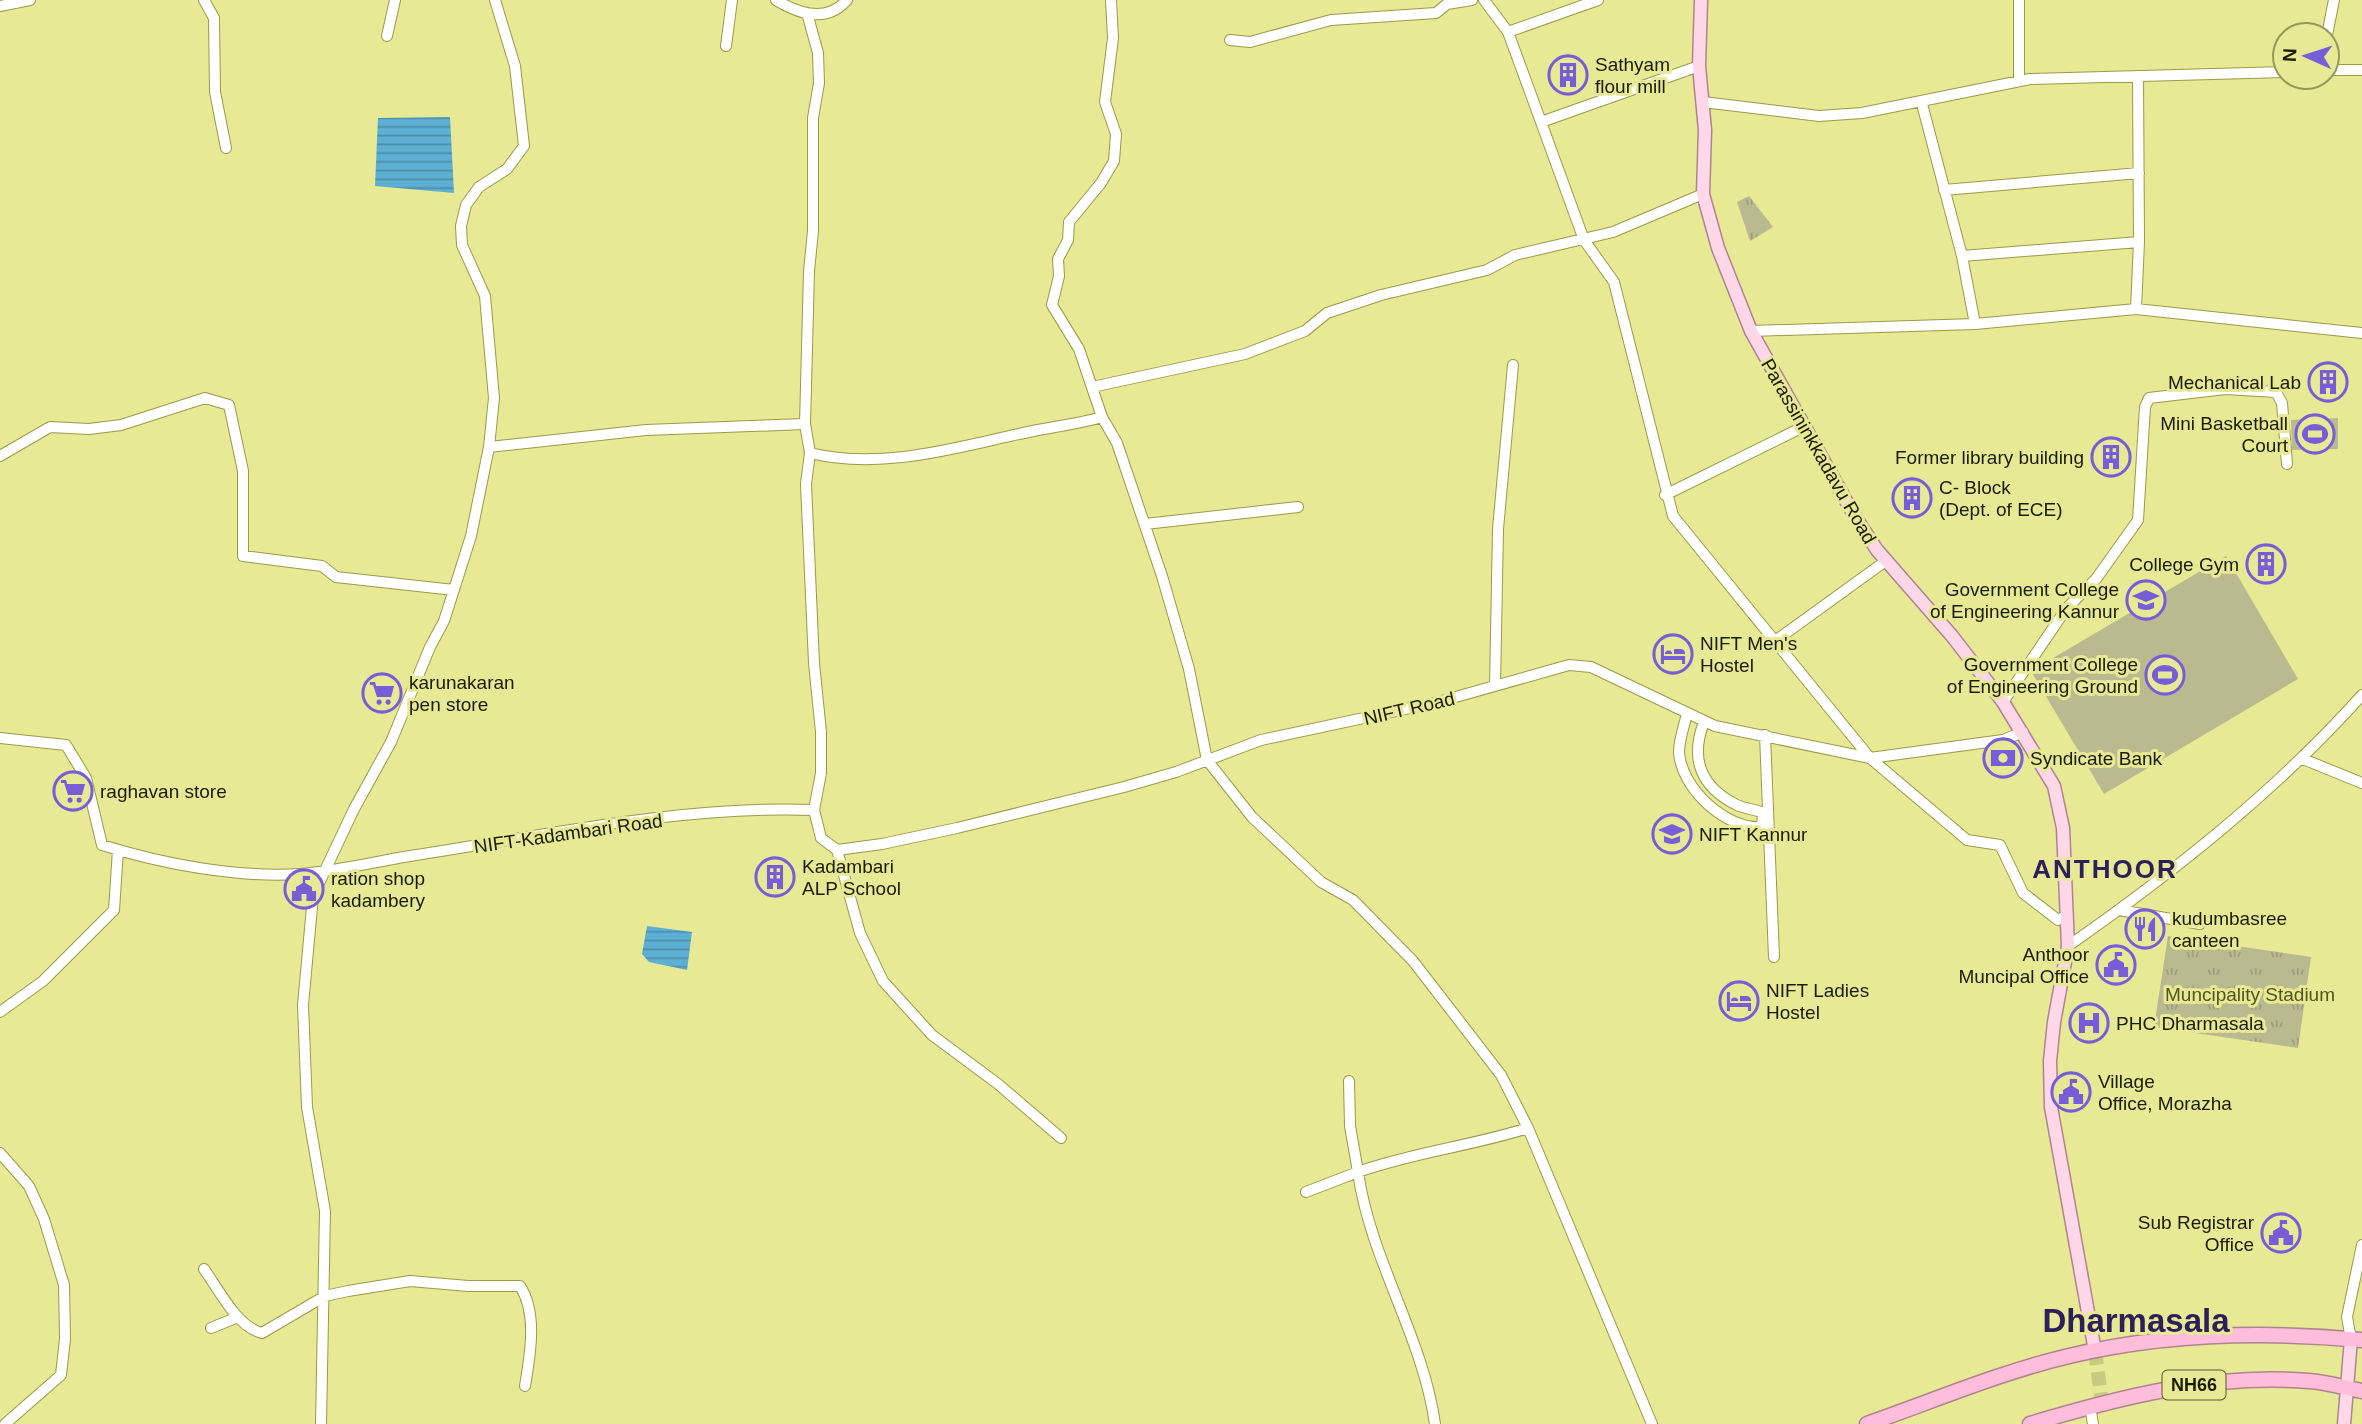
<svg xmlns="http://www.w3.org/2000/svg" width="2362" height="1424" font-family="Arial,sans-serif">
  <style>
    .green { fill: #b9ba8f }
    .park { fill: url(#park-tufts) }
    .water { fill: url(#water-rules) }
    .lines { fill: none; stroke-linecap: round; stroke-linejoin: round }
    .highway-tunnel { stroke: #c8ca7f; stroke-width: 14; stroke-dasharray: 14 7; stroke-linecap: butt }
    .minor-casing { stroke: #9a9a48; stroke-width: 12 }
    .major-casing { stroke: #af848e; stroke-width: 15 }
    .highway-casing { stroke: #af848e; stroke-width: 17 }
    .minor { stroke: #fff; stroke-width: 10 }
    .major { stroke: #fed7e9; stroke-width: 12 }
    .highway { stroke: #febddb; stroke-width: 14 }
    .labels { text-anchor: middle; stroke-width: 6; stroke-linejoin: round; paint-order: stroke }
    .shield { fill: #e7e995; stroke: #58592d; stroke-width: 2 }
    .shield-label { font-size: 18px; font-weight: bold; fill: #1b1b00 }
    .poi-label { font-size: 19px; fill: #1b1b00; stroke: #e7e995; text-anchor: start }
    .street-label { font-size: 19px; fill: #1b1b00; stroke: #e7e995 }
    .park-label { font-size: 19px; fill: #54541d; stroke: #e7e995 }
    .district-label { font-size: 26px; font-weight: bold; letter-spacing: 2px; fill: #2d205a; stroke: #e7e995 }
    .town-label { font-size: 33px; font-weight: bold; fill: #2d205a; stroke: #e7e995 }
  </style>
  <defs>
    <pattern id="park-tufts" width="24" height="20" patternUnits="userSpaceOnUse" patternTransform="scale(1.75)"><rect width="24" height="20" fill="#b9ba8f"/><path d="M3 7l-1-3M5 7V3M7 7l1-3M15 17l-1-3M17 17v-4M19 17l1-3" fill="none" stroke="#9e9f7a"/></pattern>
    <pattern id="water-rules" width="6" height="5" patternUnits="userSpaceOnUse" patternTransform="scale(1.75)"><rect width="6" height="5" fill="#5dafd4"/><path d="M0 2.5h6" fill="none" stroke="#4c8eaa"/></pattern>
  </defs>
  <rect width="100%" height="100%" fill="#e7e995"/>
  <path class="green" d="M 2338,418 L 2338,449 L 2292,450 L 2291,420 Z
    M 2226,556 L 2298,679 L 2104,794 L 2031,671 Z"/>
  <path class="park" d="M 1749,196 L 1773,227 L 1750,241 L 1737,202 Z
    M 2168,936 L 2311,957 L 2298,1048 L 2154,1027 Z"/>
  <path class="water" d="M 450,117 L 454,193 L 375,186 L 378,118 Z
    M 647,926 L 692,932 L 687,970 L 649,962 L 642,954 Z"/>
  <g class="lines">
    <path class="highway-tunnel" d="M 2095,1351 L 2102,1404"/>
    <g class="minor-casing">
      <path id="minor" d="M 204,0 L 214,18 L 215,92 L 226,148
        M 776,0 C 799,14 827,23 847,0
        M 1484,0 L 1508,32 L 1541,122
        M 2019,0 L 2019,81
        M 0,6 L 30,0
        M 807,13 L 818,53 L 819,83 L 813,118 L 813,231 L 809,271 L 805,424 L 810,453 L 806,484 L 814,663 L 821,732 L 821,773 L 814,810 L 821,838 L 837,850 L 882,844 L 957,828 L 1124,787 L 1176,772 L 1261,740 L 1438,702 L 1569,665 L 1591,667 L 1715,726 L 1870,758 L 2003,740 L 2023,732
        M 1508,32 L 1598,0
        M 2327,35 L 2334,0
        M 387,36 L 395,0
        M 1230,40 L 1250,42 L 1331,20 L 1436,13 L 1447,4 L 1472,0
        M 726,46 L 732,0
        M 1699,66 L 1541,122 L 1584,240 L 1614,282 L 1673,516 L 1870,758 L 1967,840 L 2000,845 L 2023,893 L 2058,920 L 2067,915
        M 2327,70 L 2362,70
        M 1703,102 L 1819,116 L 1862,113 L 2030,79 L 2285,72
        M 1922,104 L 1962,256 L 1975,324
        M 1944,190 L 2139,173
        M 1962,256 L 2139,242
        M 2136,309 L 2139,242 L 2138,76
        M 1751,331 L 1975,324 L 2136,309 L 2362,333
        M 1092,387 L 1245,354 L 1305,331 L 1327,313 L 1381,295 L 1487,270 L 1515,255 L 1613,232 L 1703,194
        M 1102,417 L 1117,443 L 1162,576 L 1189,669 L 1207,760 L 1252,817 L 1321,882 L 1353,900 L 1413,961 L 1501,1075 L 1528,1128
        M 489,447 L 646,430 L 805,424
        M 810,453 C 885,471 960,446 1033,431 C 1056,426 1079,424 1102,417 L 1079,349 L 1052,305 L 1059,276 L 1058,259 L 1068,240 L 1069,222 L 1101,183 L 1114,161 L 1116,134 L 1105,102 L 1113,38 L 1111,0
        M 0,456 L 50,427 L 89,429 L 121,425 L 205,398 L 229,405 L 243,471 L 243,556 L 322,566 L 336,577 L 454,590
        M 1665,495 L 1805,426
        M 1145,524 L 1298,507
        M 1775,641 L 1887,560
        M 1495,686 L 1498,529 L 1513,365
        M 2003,702 L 2066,609 L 2096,579 L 2138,520 L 2145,407 L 2149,398 L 2225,389 L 2276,392 L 2282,403 L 2287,464
        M 1687,714 C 1684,726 1679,740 1679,752 C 1681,789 1727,830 1762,827 L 1763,813 C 1755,809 1745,809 1737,805 C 1700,787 1690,758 1704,722
        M 1765,735 L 1774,957
        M 0,738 L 66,745 L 86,778 L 102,845 C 162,864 238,878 300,874 C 337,871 374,862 410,856 C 540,836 683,805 814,810
        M 2303,759 L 2362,783
        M 837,850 L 860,933 L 883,981 L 932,1035 L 998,1084 L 1061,1138
        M 2119,910 L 2200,924
        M 2068,946 C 2174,872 2276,791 2362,695
        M 0,1012 L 43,981 L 114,910 L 118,850
        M 1349,1081 L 1350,1126 L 1358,1172 C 1414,1152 1472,1146 1528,1128 L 1652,1424
        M 0,1153 L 29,1186 L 44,1219 L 64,1285 L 65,1339 L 61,1375 L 5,1424
        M 1306,1192 L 1358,1172 C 1370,1259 1423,1337 1435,1424
        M 204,1269 C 219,1290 237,1327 262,1333 L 325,1296 L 348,1291 L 410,1281 L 468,1286 L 520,1286 C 538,1314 530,1355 525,1386
        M 211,1328 L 238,1317
        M 2351,1339 L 2347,1317 L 2362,1245
        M 2090,1406 L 2093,1424
        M 321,1424 L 325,1211 L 307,1107 L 303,1005 L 313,896 L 354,809 L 391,742 L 430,647 L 444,621 L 471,536 L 489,447 L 494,398 L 485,296 L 462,245 L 461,226 L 466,205 L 479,187 L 507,169 L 524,146 L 515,66 L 495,0"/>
    </g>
    <g class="major-casing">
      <path id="major" d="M 1701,0 L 1699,66 L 1705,130 L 1703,194 L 1718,248 L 1751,331 L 1854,515 L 1877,550 L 1952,636 L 2003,702 L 2054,786 L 2063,828 L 2068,946 L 2054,1022 L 2050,1061 L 2051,1107 L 2095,1351
        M 2344,1424 L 2351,1339"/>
    </g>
    <g class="highway-casing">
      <path id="highway" d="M 1867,1424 C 1933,1401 2001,1372 2069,1356 C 2165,1333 2265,1331 2362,1340
        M 2030,1424 C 2120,1397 2214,1373 2309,1381 C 2327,1382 2345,1388 2362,1391"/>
    </g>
    <use href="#minor" class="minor"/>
    <use href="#major" class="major"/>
    <use href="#highway" class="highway"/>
  </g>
  <defs>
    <g id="building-ring" transform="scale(2.0125)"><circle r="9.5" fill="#e7e995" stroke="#775dd7" stroke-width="1.5"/><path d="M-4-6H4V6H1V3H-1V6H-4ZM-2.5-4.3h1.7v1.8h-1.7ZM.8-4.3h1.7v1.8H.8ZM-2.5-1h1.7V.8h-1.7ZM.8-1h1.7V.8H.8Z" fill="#775dd7"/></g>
    <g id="stadium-ring" transform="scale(2.0125)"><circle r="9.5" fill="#e7e995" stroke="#775dd7" stroke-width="1.5"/><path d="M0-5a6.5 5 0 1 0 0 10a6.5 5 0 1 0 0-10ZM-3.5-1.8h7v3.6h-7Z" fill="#775dd7"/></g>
    <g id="university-ring" transform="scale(2.0125)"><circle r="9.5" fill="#e7e995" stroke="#775dd7" stroke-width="1.5"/><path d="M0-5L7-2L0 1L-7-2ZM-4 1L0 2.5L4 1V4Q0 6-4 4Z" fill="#775dd7"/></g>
    <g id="hotel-ring" transform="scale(2.0125)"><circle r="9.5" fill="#e7e995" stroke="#775dd7" stroke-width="1.5"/><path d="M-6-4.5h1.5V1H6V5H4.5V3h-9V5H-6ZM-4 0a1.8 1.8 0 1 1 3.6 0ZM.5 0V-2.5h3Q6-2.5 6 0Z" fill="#775dd7"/></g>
    <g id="supermarket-ring" transform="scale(2.0125)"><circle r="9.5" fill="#e7e995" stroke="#775dd7" stroke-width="1.5"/><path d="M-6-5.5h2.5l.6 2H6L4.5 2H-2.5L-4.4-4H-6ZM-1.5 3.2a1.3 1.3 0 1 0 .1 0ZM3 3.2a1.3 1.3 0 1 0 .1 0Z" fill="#775dd7"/></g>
    <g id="bank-ring" transform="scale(2.0125)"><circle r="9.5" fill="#e7e995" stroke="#775dd7" stroke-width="1.5"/><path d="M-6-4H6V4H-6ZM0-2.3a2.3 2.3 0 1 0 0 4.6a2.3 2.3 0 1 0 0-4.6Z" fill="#775dd7"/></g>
    <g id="civic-ring" transform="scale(2.0125)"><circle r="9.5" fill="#e7e995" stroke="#775dd7" stroke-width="1.5"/><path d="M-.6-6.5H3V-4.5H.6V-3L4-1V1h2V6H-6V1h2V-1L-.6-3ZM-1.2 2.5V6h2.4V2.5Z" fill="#775dd7"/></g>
    <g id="restaurant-ring" transform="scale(2.0125)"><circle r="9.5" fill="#e7e995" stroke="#775dd7" stroke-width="1.5"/><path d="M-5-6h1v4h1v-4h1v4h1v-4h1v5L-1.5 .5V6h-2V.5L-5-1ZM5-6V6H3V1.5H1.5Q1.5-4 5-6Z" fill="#775dd7"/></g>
    <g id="hospital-ring" transform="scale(2.0125)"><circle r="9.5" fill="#e7e995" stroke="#775dd7" stroke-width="1.5"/><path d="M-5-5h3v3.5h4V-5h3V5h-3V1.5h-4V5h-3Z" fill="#775dd7"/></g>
  </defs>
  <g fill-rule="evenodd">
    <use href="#building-ring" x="1568" y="75"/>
    <use href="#building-ring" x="2328" y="382"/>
    <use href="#stadium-ring" x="2315" y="434"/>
    <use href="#building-ring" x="2111" y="457"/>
    <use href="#building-ring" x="1912" y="498"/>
    <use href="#building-ring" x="2266" y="564"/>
    <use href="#university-ring" x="2146" y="600"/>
    <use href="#hotel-ring" x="1673" y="654"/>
    <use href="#stadium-ring" x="2165" y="675"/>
    <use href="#supermarket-ring" x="382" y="693"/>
    <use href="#bank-ring" x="2003" y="758"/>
    <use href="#supermarket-ring" x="73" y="791"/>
    <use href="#university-ring" x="1672" y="834"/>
    <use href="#building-ring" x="775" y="877"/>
    <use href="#civic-ring" x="304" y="889"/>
    <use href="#restaurant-ring" x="2145" y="929"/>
    <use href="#civic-ring" x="2116" y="965"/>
    <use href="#hotel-ring" x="1739" y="1001"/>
    <use href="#hospital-ring" x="2089" y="1023"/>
    <use href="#civic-ring" x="2071" y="1092"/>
    <use href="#civic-ring" x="2281" y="1233"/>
  </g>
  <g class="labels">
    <rect class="shield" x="2162.5" y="1370.5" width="63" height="29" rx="5"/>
    <g class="shield-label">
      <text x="2194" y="1391">NH66</text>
    </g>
    <g class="poi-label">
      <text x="1595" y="71">Sathyam<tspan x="1595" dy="22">flour mill</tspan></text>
      <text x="2301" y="389" text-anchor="end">Mechanical Lab</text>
      <text x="2288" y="430" text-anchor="end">Mini Basketball<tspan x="2288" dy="22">Court</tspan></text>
      <text x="2084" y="464" text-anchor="end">Former library building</text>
      <text x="1939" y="494">C- Block<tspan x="1939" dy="22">(Dept. of ECE)</tspan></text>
      <text x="2239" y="571" text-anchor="end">College Gym</text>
      <text x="2119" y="596" text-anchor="end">Government College<tspan x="2119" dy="22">of Engineering Kannur</tspan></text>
      <text x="1700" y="650">NIFT Men's<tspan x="1700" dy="22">Hostel</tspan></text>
      <text x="2138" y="671" text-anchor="end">Government College<tspan x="2138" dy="22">of Engineering Ground</tspan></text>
      <text x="409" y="689">karunakaran<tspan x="409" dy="22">pen store</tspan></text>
      <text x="2030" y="765">Syndicate Bank</text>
      <text x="100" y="798">raghavan store</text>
      <text x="1699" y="841">NIFT Kannur</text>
      <text x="802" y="873">Kadambari<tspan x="802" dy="22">ALP School</tspan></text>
      <text x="331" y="885">ration shop<tspan x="331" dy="22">kadambery</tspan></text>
      <text x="2172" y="925">kudumbasree<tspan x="2172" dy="22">canteen</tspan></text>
      <text x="2089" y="961" text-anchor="end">Anthoor<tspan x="2089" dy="22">Muncipal Office</tspan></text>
      <text x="1766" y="997">NIFT Ladies<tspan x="1766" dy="22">Hostel</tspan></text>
      <text x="2116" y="1030">PHC Dharmasala</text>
      <text x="2098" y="1088">Village<tspan x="2098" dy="22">Office, Morazha</tspan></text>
      <text x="2254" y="1229" text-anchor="end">Sub Registrar<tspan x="2254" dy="22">Office</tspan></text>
    </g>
    <g class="street-label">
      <text transform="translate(1819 451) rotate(60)" y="7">Parassininkkadavu Road</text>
      <text transform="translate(1409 708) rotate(-13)" y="7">NIFT Road</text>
      <text transform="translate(568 833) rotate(-8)" y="7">NIFT-Kadambari Road</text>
    </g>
    <g class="park-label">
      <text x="2250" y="1001">Muncipality Stadium</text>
    </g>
    <g class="district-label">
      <text x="2105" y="878">ANTHOOR</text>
    </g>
    <g class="town-label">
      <text x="2136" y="1332">Dharmasala</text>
    </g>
  </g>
  <g transform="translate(2306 56) rotate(273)"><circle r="33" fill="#e7e995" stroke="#959759" stroke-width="2"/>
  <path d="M0-5L12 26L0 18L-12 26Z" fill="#775dd7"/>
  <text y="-10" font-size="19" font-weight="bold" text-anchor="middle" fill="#1b1b00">N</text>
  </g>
</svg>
